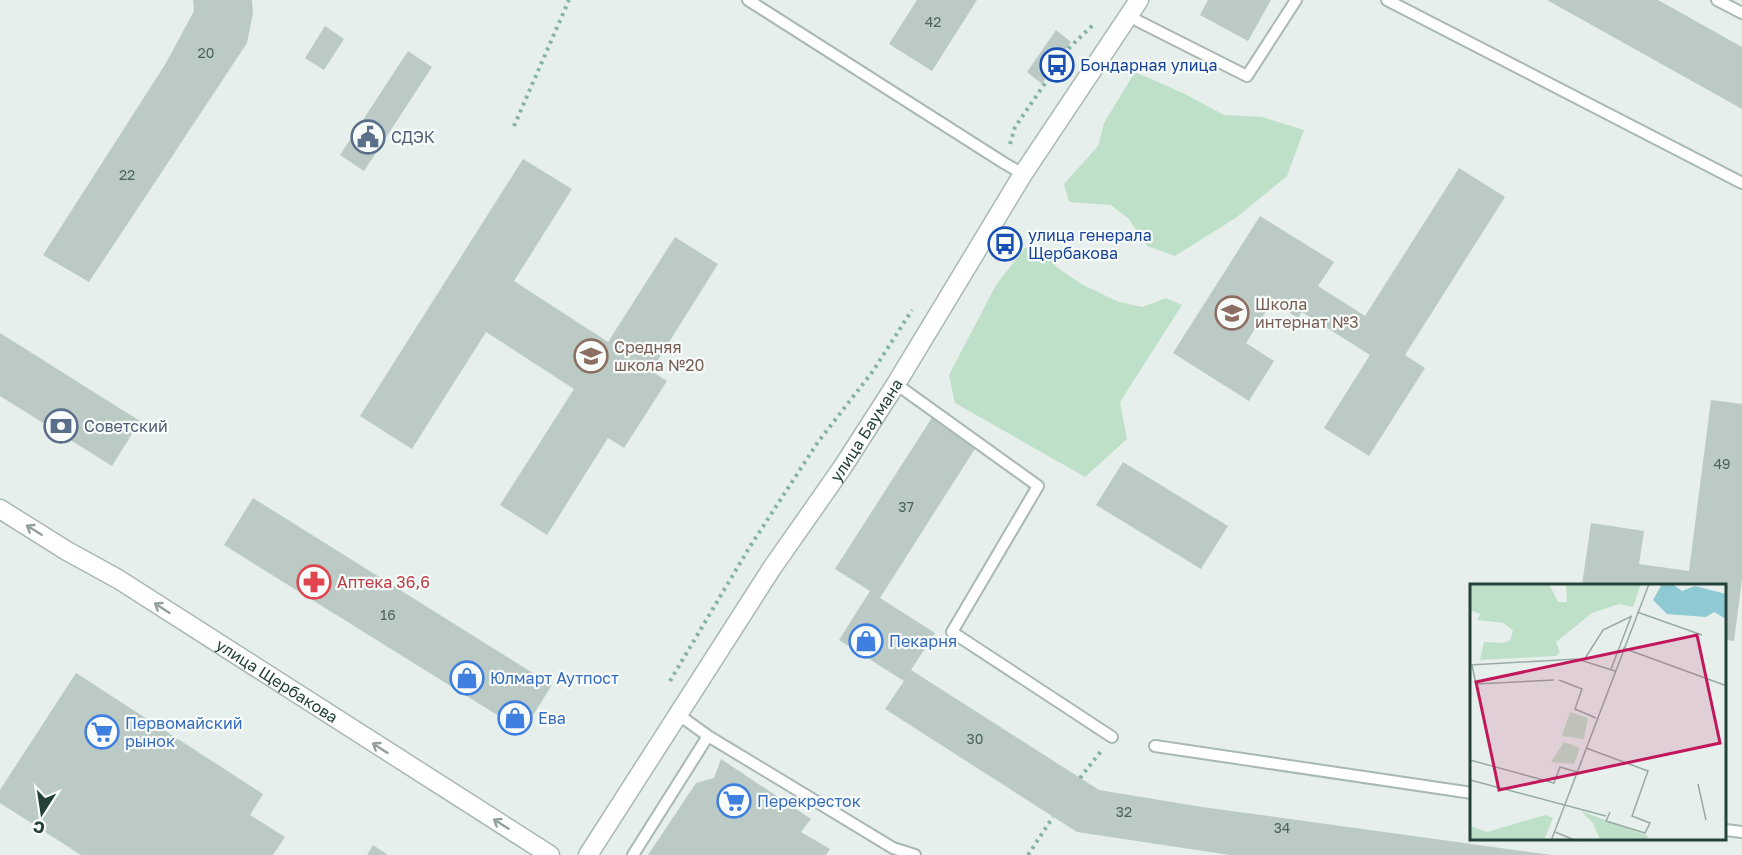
<svg xmlns="http://www.w3.org/2000/svg" width="1742" height="855" font-family="'Golos Text',sans-serif">
  <style>
    .green { fill: #bfe0c8 }
    .building { fill: #bbcac4 }
    .lines { fill: none; stroke-linecap: round; stroke-linejoin: round }
    .service-casing { stroke: #a8b8b2; stroke-width: 14 }
    .minor-casing { stroke: #a8b8b2; stroke-width: 21 }
    .tertiary-casing { stroke: #a8b8b2; stroke-width: 21 }
    .path { stroke: #86b3a5; stroke-width: 4; stroke-dasharray: 3 4.5; stroke-linecap: butt }
    .service { stroke: #fff; stroke-width: 10 }
    .minor { stroke: #fff; stroke-width: 18 }
    .tertiary { stroke: #fff; stroke-width: 18 }
    .oneway { stroke: #92a09c }
    .labels { text-anchor: middle; stroke-width: 4.5; stroke-linejoin: round; paint-order: stroke }
    .number-label { font-size: 14px; fill: #4a645c }
    .transit-label { font-size: 16px; fill: #164399; stroke: #f7fbf9; text-anchor: start }
    .service-label { font-size: 16px; fill: #4e5e75; stroke: #f7fbf9; text-anchor: start }
    .education-label { font-size: 16px; fill: #785e54; stroke: #f7fbf9; text-anchor: start }
    .street-label { font-size: 16px; fill: #24423a; stroke: #f7fbf9 }
    .health-label { font-size: 16px; fill: #be3a42; stroke: #f7fbf9; text-anchor: start }
    .shop-label { font-size: 16px; fill: #366cbe; stroke: #f7fbf9; text-anchor: start }
    .inset-road { fill: none; stroke: #98aaa4; stroke-width: 1.5 }
    .view { fill: #c2185b; fill-opacity: 0.15; stroke: #c2185b; stroke-width: 3 }
    .inset-edge { fill: none; stroke: #24423a; stroke-width: 3 }
  </style>
  <rect width="100%" height="100%" fill="#e6efeb"/>
  <path class="green" d="M 1135,72 L 1185,94 L 1224,115 L 1262,117 L 1304,130 L 1287,176 L 1237,217 L 1175,256 L 1147,246 L 1129,219 L 1111,205 L 1069,202 L 1064,184 L 1098,146 L 1104,123 Z
    M 1025,248 L 1046,251 L 1056,267 L 1083,285 L 1119,302 L 1142,307 L 1166,298 L 1182,305 L 1120,402 L 1127,439 L 1085,477 L 955,403 L 949,375 L 996,285 Z"/>
  <path class="building" d="M 193,0 L 252,0 L 253,13 L 247,43 L 89,282 L 43,255 L 166,63 L 194,11 Z
    M 917,0 L 977,0 L 932,71 L 889,44 Z
    M 1208,0 L 1271,0 L 1248,41 L 1200,15 Z
    M 1547,0 L 1658,0 L 1742,47 L 1742,109 Z
    M 325,26 L 344,39 L 324,70 L 305,58 Z
    M 1056,30 L 1071,42 L 1042,84 L 1027,72 Z
    M 408,51 L 432,67 L 364,171 L 340,155 Z
    M 523,159 L 572,189 L 514,281 L 608,342 L 675,237 L 718,264 L 651,371 L 667,381 L 624,448 L 608,438 L 547,535 L 500,505 L 574,389 L 486,332 L 412,449 L 360,416 Z
    M 1459,168 L 1505,197 L 1405,355 L 1425,368 L 1369,456 L 1324,428 L 1370,355 L 1302,312 L 1298,318 L 1272,302 L 1246,343 L 1274,361 L 1249,401 L 1173,353 L 1260,216 L 1334,262 L 1318,286 L 1365,316 Z
    M 0,333 L 140,421 L 112,466 L 0,396 Z
    M 1711,400 L 1742,404 L 1742,579 L 1734,641 L 1726,640 L 1726,585 L 1582,585 L 1591,523 L 1644,531 L 1639,564 L 1689,571 Z
    M 933,416 L 978,444 L 880,598 L 935,633 L 911,670 L 1099,790 L 1202,807 L 1552,855 L 1230,855 L 1077,832 L 885,709 L 904,681 L 839,640 L 870,591 L 835,569 Z
    M 1123,462 L 1228,526 L 1201,569 L 1096,505 Z
    M 253,498 L 552,685 L 523,731 L 224,545 Z
    M 76,673 L 263,794 L 250,815 L 285,837 L 273,855 L 81,855 L 0,803 L 0,790 Z
    M 721,759 L 811,819 L 801,832 L 830,849 L 826,855 L 648,855 L 696,783 L 714,778 Z
    M 373,845 L 388,855 L 367,855 Z"/>
  <g class="lines">
    <g class="service-casing">
      <path id="service" d="M 748,0 L 1004,163 L 1023,174
        M 1387,0 L 1742,183
        M 1717,0 L 1742,13
        M 1130,15 L 1138,21 L 1247,76 L 1296,0
        M 896,384 L 1038,486 L 952,632 L 1112,737
        M 679,715 L 708,736 L 893,848 L 915,855
        M 1155,746 L 1472,793
        M 1726,830 L 1742,832
        M 633,855 L 708,736"/>
    </g>
    <g class="minor-casing">
      <g id="minor">
        <path id="s1" d="M 0,509 L 67,551 L 118,579 L 550,855"/>
      </g>
    </g>
    <g class="tertiary-casing">
      <g id="tertiary">
        <path id="s2" d="M 588,855 L 772,568 L 842,468 L 896,384 L 1023,174 L 1139,0"/>
      </g>
    </g>
    <path class="path" d="M 514,126 L 569,0
      M 1010,144 L 1015,127 L 1070,47 L 1094,24
      M 670,681 L 749,548 L 818,442 L 873,371 L 912,310
      M 1080,778 L 1102,750
      M 1028,855 L 1053,817"/>
    <use href="#service" class="service"/>
    <use href="#minor" class="minor"/>
    <use href="#tertiary" class="tertiary"/>
  </g>
  <defs><path id="oneway-shaft" d="M-6 0H5M1.5-3L5.5 0L1.5 3" fill="none" stroke-width="1.6" stroke-linecap="round" stroke-linejoin="round" transform="scale(1.5)"/></defs>
  <g class="oneway">
    <use href="#oneway-shaft" transform="translate(34 530) rotate(-148)"/>
    <use href="#oneway-shaft" transform="translate(162 608) rotate(-147)"/>
    <use href="#oneway-shaft" transform="translate(380 748) rotate(-147)"/>
    <use href="#oneway-shaft" transform="translate(501 824) rotate(-148)"/>
  </g>
  <defs>
    <g id="bus-ring" transform="scale(1.725)"><circle r="9.5" fill="#f7fbf9" stroke="#1a4fb4" stroke-width="1.5"/><path d="M-5-6H5V4H4V6H2V4H-2V6H-4V4H-5ZM-3.5-4V0h7V-4ZM-3.5 1.2v1.5H-2V1.2ZM2 1.2v1.5H3.5V1.2Z" fill="#1a4fb4"/></g>
    <g id="civic-ring" transform="scale(1.725)"><circle r="9.5" fill="#f7fbf9" stroke="#5c6f8a" stroke-width="1.5"/><path d="M-.6-6.5H3V-4.5H.6V-3L4-1V1h2V6H-6V1h2V-1L-.6-3ZM-1.2 2.5V6h2.4V2.5Z" fill="#5c6f8a"/></g>
    <g id="school-ring" transform="scale(1.725)"><circle r="9.5" fill="#f7fbf9" stroke="#8d6e63" stroke-width="1.5"/><path d="M0-5L7-2L0 1L-7-2ZM-4 1L0 2.5L4 1V4Q0 6-4 4Z" fill="#8d6e63"/></g>
    <g id="bank-ring" transform="scale(1.725)"><circle r="9.5" fill="#f7fbf9" stroke="#5c6f8a" stroke-width="1.5"/><path d="M-6-4H6V4H-6ZM0-2.3a2.3 2.3 0 1 0 0 4.6a2.3 2.3 0 1 0 0-4.6Z" fill="#5c6f8a"/></g>
    <g id="pharmacy-ring" transform="scale(1.725)"><circle r="9.5" fill="#f7fbf9" stroke="#e0444e" stroke-width="1.5"/><path d="M-2-6h4v4h4v4h-4v4h-4v-4h-4v-4h4Z" fill="#e0444e"/></g>
    <g id="shop-ring" transform="scale(1.725)"><circle r="9.5" fill="#f7fbf9" stroke="#3f7fe0" stroke-width="1.5"/><path d="M-5-2.5h2.3a2.7 3.5 0 0 1 5.4 0H5L5.5 6h-11ZM-1.5-2.5h3a1.5 2.3 0 0 0-3 0Z" fill="#3f7fe0"/></g>
    <g id="supermarket-ring" transform="scale(1.725)"><circle r="9.5" fill="#f7fbf9" stroke="#3f7fe0" stroke-width="1.5"/><path d="M-6-5.5h2.5l.6 2H6L4.5 2H-2.5L-4.4-4H-6ZM-1.5 3.2a1.3 1.3 0 1 0 .1 0ZM3 3.2a1.3 1.3 0 1 0 .1 0Z" fill="#3f7fe0"/></g>
  </defs>
  <g fill-rule="evenodd">
    <use href="#bus-ring" x="1057" y="65"/>
    <use href="#civic-ring" x="368" y="137"/>
    <use href="#bus-ring" x="1005" y="244"/>
    <use href="#school-ring" x="1232" y="313"/>
    <use href="#school-ring" x="591" y="356"/>
    <use href="#bank-ring" x="61" y="426"/>
    <use href="#pharmacy-ring" x="314" y="582"/>
    <use href="#shop-ring" x="866" y="641"/>
    <use href="#shop-ring" x="467" y="678"/>
    <use href="#shop-ring" x="515" y="718"/>
    <use href="#supermarket-ring" x="102" y="732"/>
    <use href="#supermarket-ring" x="734" y="801"/>
  </g>
  <g class="labels">
    <g class="number-label">
      <text x="933" y="27">42</text>
      <text x="206" y="58">20</text>
      <text x="127" y="180">22</text>
      <text x="1722" y="469">49</text>
      <text x="906" y="512">37</text>
      <text x="388" y="620">16</text>
      <text x="975" y="744">30</text>
      <text x="1124" y="817">32</text>
      <text x="1282" y="833">34</text>
    </g>
    <g class="transit-label">
      <text x="1080" y="71">Бондарная улица</text>
      <text x="1028" y="241">улица генерала<tspan x="1028" dy="18">Щербакова</tspan></text>
    </g>
    <g class="service-label">
      <text x="391" y="143">СДЭК</text>
      <text x="84" y="432">Советский</text>
    </g>
    <g class="education-label">
      <text x="1255" y="310">Школа<tspan x="1255" dy="18">интернат №3</tspan></text>
      <text x="614" y="353">Средняя<tspan x="614" dy="18">школа №20</tspan></text>
    </g>
    <g class="street-label">
      <text dy="6" stroke="none"><textPath href="#s2" startOffset="508">улица Баумана</textPath></text>
      <text dy="6" stroke="none"><textPath href="#s1" startOffset="326">улица Щербакова</textPath></text>
    </g>
    <g class="health-label">
      <text x="337" y="588">Аптека 36,6</text>
    </g>
    <g class="shop-label">
      <text x="889" y="647">Пекарня</text>
      <text x="490" y="684">Юлмарт Аутпост</text>
      <text x="538" y="724">Ева</text>
      <text x="125" y="729">Первомайский<tspan x="125" dy="18">рынок</tspan></text>
      <text x="757" y="807">Перекресток</text>
    </g>
  </g>
  <g transform="translate(1470 584)">
    <rect width="256" height="256" fill="#e6efeb"/>
    <path d="M 0,0 L 79,0 L 88,18 L 97,18 L 96,0 L 171,0 L 163,23 L 149,20 L 122,29 L 86,58 L 90,68 L 86,72 L 10,76 L 14,58 L 33,59 L 40,56 L 43,47 L 34,39 L 7,36 L 10,30 L 0,26 ZM 100,128 L 118,134 L 114,155 L 92,152 ZM 94,158 L 110,164 L 104,180 L 81,178 ZM 111,227 L 178,252 L 177,256 L 130,256 L 123,239 ZM 75,231 L 83,234 L 74,256 L 0,256 L 0,242 L 17,248 Z" fill="#bfe0c8"/>
    <path d="M 192,0 L 204,1 L 212,7 L 225,2 L 256,10 L 256,35 L 244,28 L 236,33 L 197,30 L 183,16 Z" fill="#8ec9d4"/>
    <path class="inset-road" d="M 167,28 L 232,51M 153,64 L 257,102M 114,76 L 133,46 L 162,32M 0,81 L 107,75 L 145,87M 2,81 L 6,100 L 84,96M 141,85 L 161,33M 89,96 L 112,105 L 105,125 L 126,134M 116,164 L 178,187 L 162,232 L 180,239 L 175,249 L 136,237 L 140,228M 0,176 L 84,199 L 90,183 L 107,188M 0,196 L 136,232M 228,200 L 236,236M 85,248 L 107,257M 81,257 L 179,0"/>
    <path class="view" d="M 227,51 L 250,159 L 29,206 L 6,98 Z"/>
    <rect width="256" height="256" class="inset-edge"/>
  </g>
  <g transform="translate(42 813) rotate(192)" stroke="#f7fbf9" stroke-width="4.5" paint-order="stroke">
  <path d="M0-4.5L10 22L0 15L-10 22Z" fill="#24423a"/>
  <text y="-9" font-size="16" font-weight="bold" text-anchor="middle" fill="#24423a">С</text>
  </g>
</svg>
